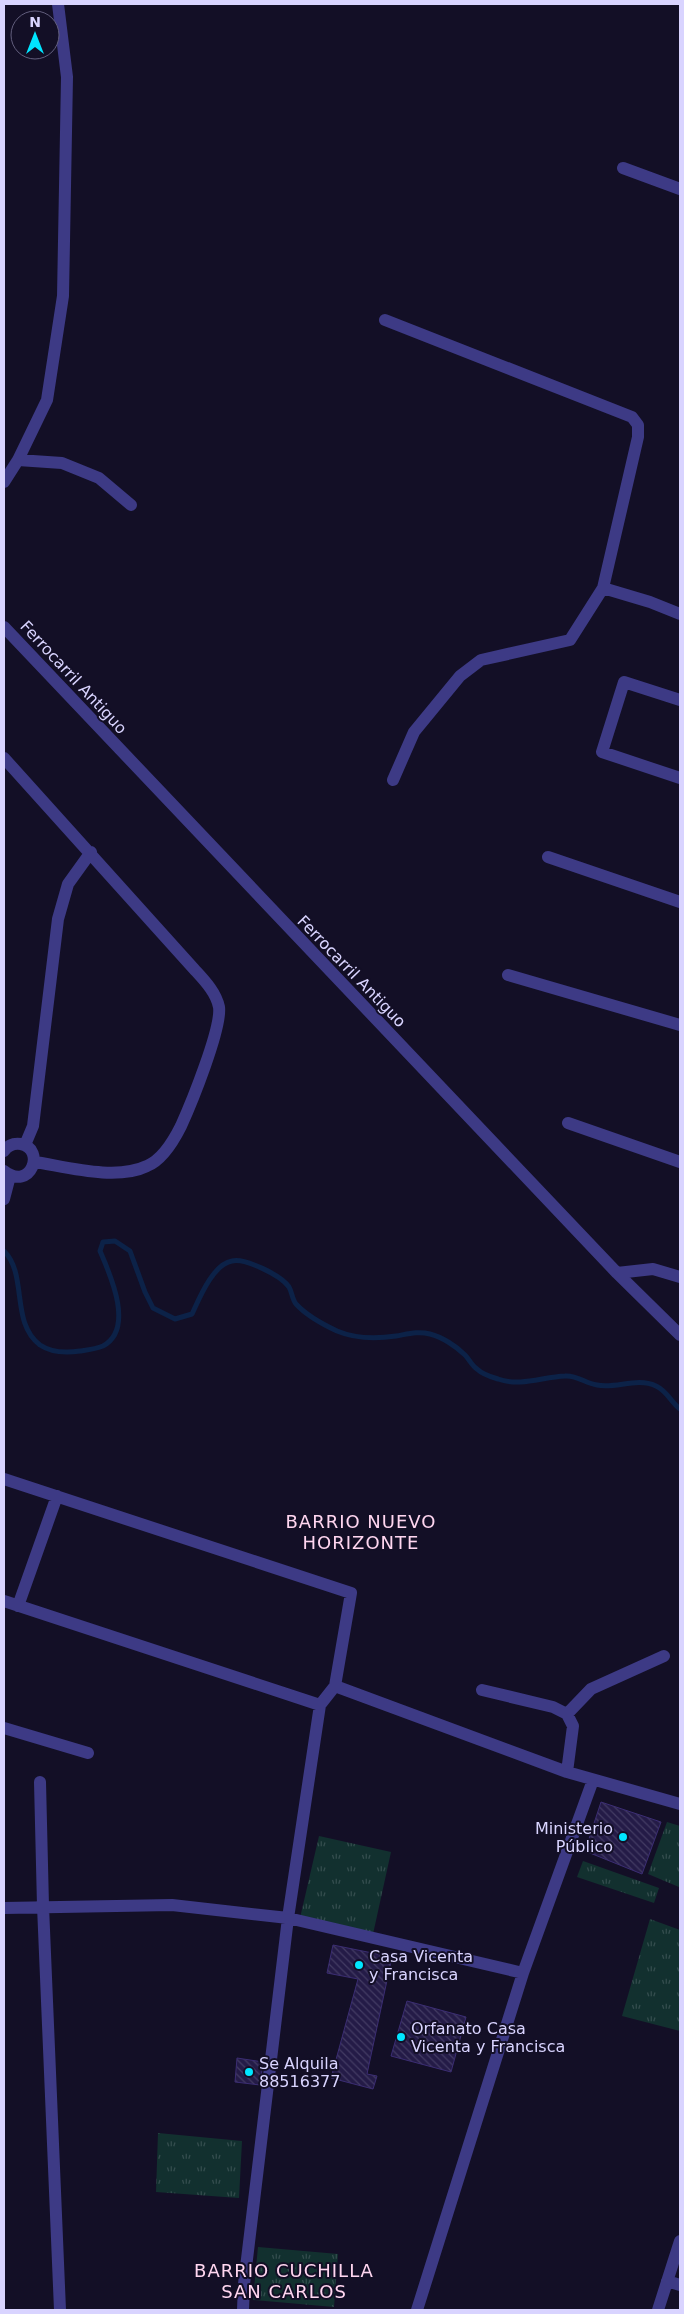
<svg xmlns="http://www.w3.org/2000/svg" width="684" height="2314" font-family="'DejaVu Sans',sans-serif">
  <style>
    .grass { fill: url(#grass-tufts) }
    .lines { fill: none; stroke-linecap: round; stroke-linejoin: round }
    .stream { stroke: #0c2248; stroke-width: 5 }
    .building { fill: url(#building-back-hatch); stroke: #3b2d73 }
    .minor { stroke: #3d3a85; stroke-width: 12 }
    .poi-dot { fill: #00e5ff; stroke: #130f26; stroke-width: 2 }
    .labels { text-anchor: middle; stroke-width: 4; stroke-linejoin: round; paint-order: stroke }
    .street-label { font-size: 16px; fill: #d9d4ff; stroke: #130f26 }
    .poi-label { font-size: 16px; fill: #d9d4ff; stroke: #130f26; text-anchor: start }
    .neighbourhood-label { font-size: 18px; letter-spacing: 1px; fill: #ffd6f0; stroke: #130f26 }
  </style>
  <defs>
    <pattern id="grass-tufts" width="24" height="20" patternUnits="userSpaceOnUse" patternTransform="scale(1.25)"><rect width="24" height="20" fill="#12302f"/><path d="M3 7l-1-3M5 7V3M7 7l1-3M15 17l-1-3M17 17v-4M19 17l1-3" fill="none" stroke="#344d4e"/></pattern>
    <pattern id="building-back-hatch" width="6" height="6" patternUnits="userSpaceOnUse" patternTransform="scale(1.25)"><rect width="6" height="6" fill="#241b47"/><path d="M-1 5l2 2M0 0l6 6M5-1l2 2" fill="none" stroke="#433b63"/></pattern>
  </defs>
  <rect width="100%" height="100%" fill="#130f26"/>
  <path class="grass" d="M 667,1822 L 680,1826 L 679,1887 L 648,1874 Z
    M 319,1836 L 391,1852 L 373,1934 L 300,1918 Z
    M 583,1861 L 659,1888 L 654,1903 L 577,1877 Z
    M 650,1919 L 680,1930 L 680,2031 L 622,2016 Z
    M 158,2133 L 242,2141 L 239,2198 L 156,2192 Z
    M 258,2247 L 338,2254 L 334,2307 L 253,2300 Z"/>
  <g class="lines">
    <path class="stream" d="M 4,1251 C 28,1275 10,1322 40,1345 C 52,1353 67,1353 80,1351 C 87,1350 96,1349 103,1346 C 135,1329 110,1274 100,1251 L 103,1242 L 115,1241 L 130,1251 L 145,1292 L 153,1308 L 175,1319 L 192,1314 C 199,1299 213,1264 232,1261 C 245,1258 281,1275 289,1287 C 292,1292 292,1299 296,1304 C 307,1316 322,1324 337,1331 C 356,1339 376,1339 396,1336 C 408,1334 418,1331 430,1334 C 442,1337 456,1346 465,1355 C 469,1359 472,1366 477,1369 C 482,1374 491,1377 498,1379 C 521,1387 542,1377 565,1376 C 577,1375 585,1383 597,1385 C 616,1389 637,1377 656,1386 C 667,1391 671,1402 680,1409"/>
  </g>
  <path class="building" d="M 601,1802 L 661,1822 L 642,1874 L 585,1851 Z
    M 333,1945 L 392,1957 L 367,2074 L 377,2076 L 373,2089 L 331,2078 L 358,1979 L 327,1973 Z
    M 407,2001 L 466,2017 L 451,2072 L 391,2056 Z
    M 237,2058 L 263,2062 L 260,2085 L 235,2082 Z"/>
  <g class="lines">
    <path class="minor" d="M 623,168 L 680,189
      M 385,320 L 632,417 L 638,425 L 638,437 L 603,588
      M 18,460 L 62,463 L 99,478 L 131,505
      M 4,482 L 18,460 L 47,400 L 63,296 L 67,77 L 58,4
      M 4,627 L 617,1273 L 680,1335
      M 680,700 L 624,682 L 602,752 L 680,778
      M 4,758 L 194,969 C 204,980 216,992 219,1007 C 222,1028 191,1104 181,1126 C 174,1140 162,1160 147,1166 C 116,1181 67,1167 35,1162
      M 393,780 L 414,732 L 460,676 L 481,660 L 570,640 L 603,588 L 650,602 L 680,614
      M 548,857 L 680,902
      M 508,975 L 680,1025
      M 568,1123 L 680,1162
      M 25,1145 L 33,1126 L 58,919 L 68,884 L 91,852
      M 4,1151 C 8,1145 14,1143 21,1144 C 46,1149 31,1192 4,1171
      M 4,1199 L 10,1176
      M 617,1273 L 653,1269 L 680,1277
      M 4,1479 L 351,1593 L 335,1686
      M 4,1601 L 320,1705 L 335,1686 L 567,1772 L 680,1804
      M 18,1606 L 57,1496
      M 482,1690 L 553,1707 L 567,1714 L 573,1726 L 567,1772
      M 567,1714 L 591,1689 L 664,1656
      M 4,1728 L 88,1753
      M 40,1782 L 43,1906 L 60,2310
      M 4,1908 L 172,1905 L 288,1918 L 523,1973
      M 667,2281 L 680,2285
      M 243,2310 L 244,2284 L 288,1918 L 320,1705
      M 417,2310 L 523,1973 L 593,1780
      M 658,2310 L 680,2241"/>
  </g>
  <g class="poi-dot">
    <circle cx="623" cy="1837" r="5"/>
    <circle cx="359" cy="1965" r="5"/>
    <circle cx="401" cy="2037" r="5"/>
    <circle cx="249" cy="2072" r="5"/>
  </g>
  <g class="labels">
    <g class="street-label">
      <text transform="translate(74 677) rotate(47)" y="6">Ferrocarril Antiguo</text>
      <text transform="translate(352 971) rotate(46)" y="6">Ferrocarril Antiguo</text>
    </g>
    <g class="poi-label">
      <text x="613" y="1834" text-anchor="end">Ministerio<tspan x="613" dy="18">Público</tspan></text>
      <text x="369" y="1962">Casa Vicenta<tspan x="369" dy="18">y Francisca</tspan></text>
      <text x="411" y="2034">Orfanato Casa<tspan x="411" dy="18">Vicenta y Francisca</tspan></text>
      <text x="259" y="2069">Se Alquila<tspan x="259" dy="18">88516377</tspan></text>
    </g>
    <g class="neighbourhood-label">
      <text x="361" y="1528">BARRIO NUEVO<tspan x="361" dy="21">HORIZONTE</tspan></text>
      <text x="284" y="2277">BARRIO CUCHILLA<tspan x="284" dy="21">SAN CARLOS</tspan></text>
    </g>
  </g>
  <rect width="684" height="2314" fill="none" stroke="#d9d4ff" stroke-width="10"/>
  <g transform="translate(35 35)"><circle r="24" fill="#130f26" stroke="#625e7d"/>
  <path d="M0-4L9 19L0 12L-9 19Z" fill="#00e5ff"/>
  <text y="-8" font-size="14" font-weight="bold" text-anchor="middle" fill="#d9d4ff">N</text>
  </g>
</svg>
